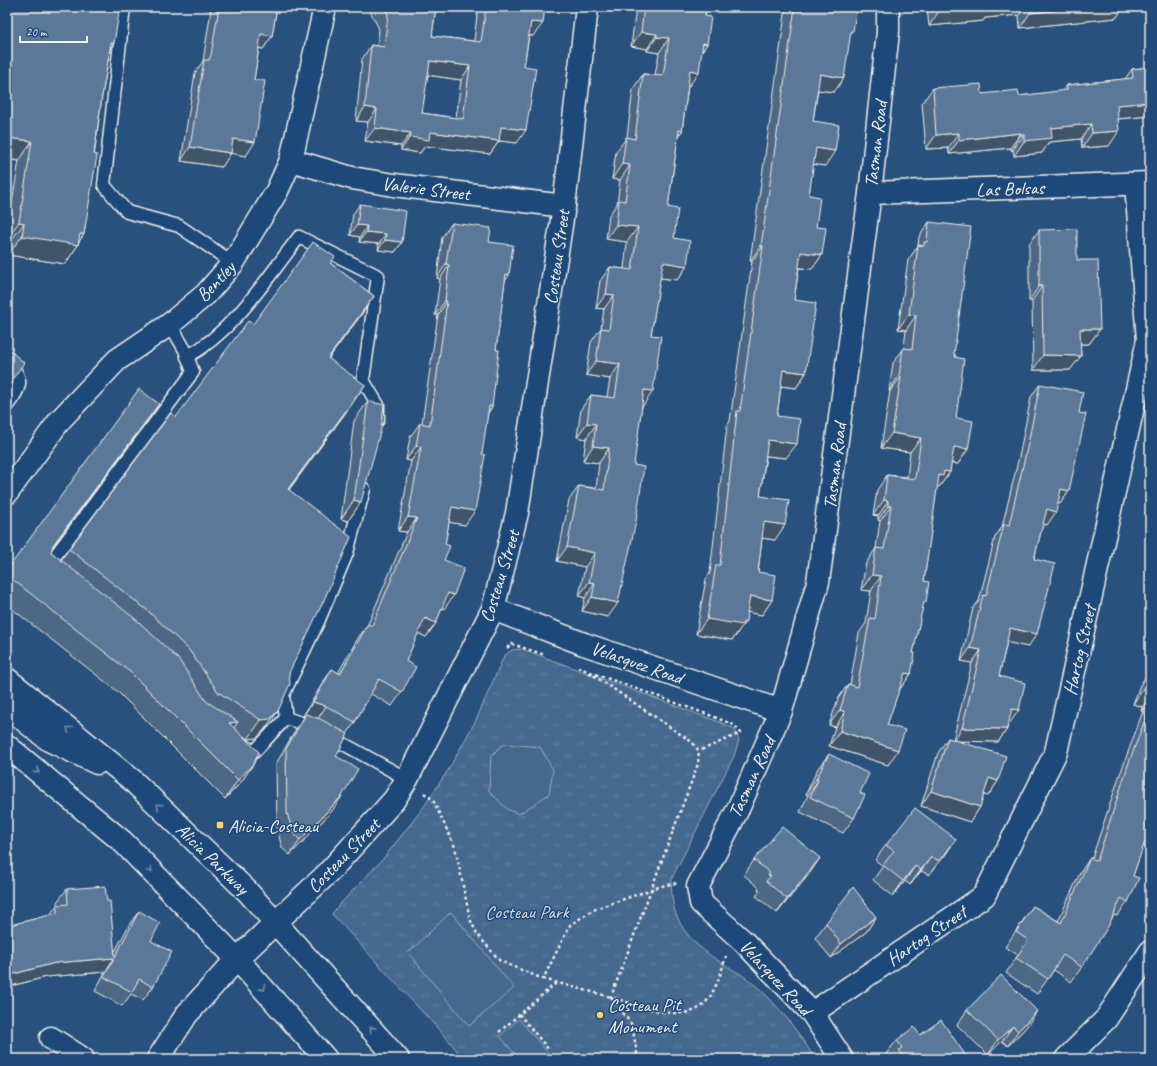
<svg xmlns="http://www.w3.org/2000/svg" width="1157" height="1066" font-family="Caveat,sans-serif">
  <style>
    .park { fill: url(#park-tufts); stroke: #9cacbb }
    .pitch { fill: #45688e; stroke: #9cacbb }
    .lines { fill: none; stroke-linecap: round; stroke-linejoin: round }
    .service-casing { stroke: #f4f1e8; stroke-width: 15 }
    .minor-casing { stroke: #f4f1e8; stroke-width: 25 }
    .tertiary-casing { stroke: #f4f1e8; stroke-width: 25 }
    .primary-casing { stroke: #f4f1e8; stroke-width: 25 }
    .path { stroke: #f4f1e8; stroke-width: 2.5; stroke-dasharray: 3 3; stroke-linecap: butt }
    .service { stroke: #1f4a7a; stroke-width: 12 }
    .minor { stroke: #1f4a7a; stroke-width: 22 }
    .tertiary { stroke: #1f4a7a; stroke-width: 22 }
    .primary { stroke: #1f4a7a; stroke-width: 22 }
    .wall { fill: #4e6784; stroke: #f4f1e8; fill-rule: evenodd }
    .shaded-wall { fill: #40546b; stroke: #f4f1e8 }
    .building { fill: #5b7899; stroke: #f4f1e8; fill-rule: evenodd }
    .oneway { stroke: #748da6 }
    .poi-dot { fill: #ffd166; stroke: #1f4a7a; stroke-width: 1.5 }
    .labels { text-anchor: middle; stroke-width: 3; stroke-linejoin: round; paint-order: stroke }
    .street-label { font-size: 19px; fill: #f4f1e8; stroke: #1f4a7a }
    .poi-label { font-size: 19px; fill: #f4f1e8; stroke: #1f4a7a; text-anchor: start }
    .park-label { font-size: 19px; fill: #dadcda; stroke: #1f4a7a }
  </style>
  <defs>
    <pattern id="park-tufts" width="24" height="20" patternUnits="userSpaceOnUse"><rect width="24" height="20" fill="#45688e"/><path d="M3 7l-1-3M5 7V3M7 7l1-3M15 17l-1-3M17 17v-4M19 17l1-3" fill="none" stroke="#607e9e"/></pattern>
  </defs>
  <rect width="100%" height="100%" fill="#28517e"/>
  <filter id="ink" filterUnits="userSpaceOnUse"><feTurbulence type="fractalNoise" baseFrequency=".025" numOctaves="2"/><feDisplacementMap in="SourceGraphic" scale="8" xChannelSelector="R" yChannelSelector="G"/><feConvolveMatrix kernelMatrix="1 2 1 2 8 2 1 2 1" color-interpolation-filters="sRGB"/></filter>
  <g filter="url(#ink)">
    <path class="park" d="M 522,649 L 722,723 L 735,729 L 739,740 L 734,756 L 672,878 C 668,923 692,945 728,967 C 735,971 743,975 749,980 C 775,1000 798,1031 815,1059 L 463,1059 L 451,1043 L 332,914 L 338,906 L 383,859 L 423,808 L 450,767 L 476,720 L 504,656 L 512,650 Z"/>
    <path class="pitch" d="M 506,744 L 540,747 L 553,770 L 549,794 L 519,814 L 507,809 L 489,791 L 491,756 L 501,746 Z
      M 451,912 L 514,988 L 469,1026 L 408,953 Z
      M 519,1019 L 548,1053 L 542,1059 L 519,1059 L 500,1036 Z"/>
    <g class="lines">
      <g class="service-casing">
        <path id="service" d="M 124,7 L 104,185 L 127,212 L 179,226 L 233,263
          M 187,357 C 235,330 266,279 299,237 L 378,276 L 363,380 L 378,405 L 378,420
          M 7,363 C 27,379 19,389 7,406
          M 46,568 L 193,372 L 185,350 L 170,324
          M 286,718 L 313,727 L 407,779
          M 245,746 L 254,752 L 286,718 L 283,695 L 318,622 L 347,553 L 364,489"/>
      </g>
      <g class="minor-casing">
        <path id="minor" d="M 291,160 L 352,178 L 394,185 L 564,206
          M 870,193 L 1150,183
          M 7,493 L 60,420 L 117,360 L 170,324 L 206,294 L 233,263 L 277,191 L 291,160 L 325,7
          M 493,609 L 584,644 L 781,711
          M 812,1013 L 984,896 L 1056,752 L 1148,340 L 1136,184
          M 51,1038 L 83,1059
          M 842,1059 L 812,1013 L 744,942 L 701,903 L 698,886 L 738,809 L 781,711 L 818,582 L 870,193 L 888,32 L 888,7
          M 1066,1059 L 1106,1019 L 1150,952"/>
      </g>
      <g class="tertiary-casing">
        <path id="tertiary" d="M 158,1059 L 187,1014 L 237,959 L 328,873 L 394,800 L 407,779 L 493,609 L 517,513 L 564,206 L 587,7"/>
      </g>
      <g class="primary-casing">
        <path id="primary" d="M 7,679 L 132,780 L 247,891 L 398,1059
          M 7,707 L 49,740 L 97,763
          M 7,746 L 123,842 L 237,959 L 326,1059"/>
      </g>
      <path class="path" d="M 507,648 L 512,644 L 545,655
        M 578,667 L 587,671 L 692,742 L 699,751 L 698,764 L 611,997 C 636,1004 685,1026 705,1003 C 715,993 722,970 726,956
        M 590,672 L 712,716 L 734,725 L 741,733 L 699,751
        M 424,793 L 433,800 L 455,847 L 470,919 L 477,934 L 500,961 L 543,979 L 570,925 L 593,910 L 661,886 L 678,883
        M 543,979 L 611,997 L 632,1025 L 638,1059
        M 519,1014 L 549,1050
        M 499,1032 L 556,983"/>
      <use href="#service" class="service"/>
      <use href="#minor" class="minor"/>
      <use href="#tertiary" class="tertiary"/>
      <use href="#primary" class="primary"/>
    </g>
    <path class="wall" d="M 7,7 L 114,43 L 110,49 L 102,96 L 84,234 L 79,241 L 78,245 L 65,264 L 8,255 L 10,242 L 7,242 L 7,231 L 19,161 L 7,159 Z
      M 206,7 L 277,7 L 272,36 L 263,49 L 259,48 L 254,80 L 246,156 L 231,153 L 222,167 L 181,161 L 195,73 L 203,61 L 211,10 L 205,9 Z
      M 369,7 L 436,7 L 432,36 L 474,41 L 478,7 L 545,7 L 533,36 L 529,36 L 524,66 L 517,143 L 499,141 L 490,154 L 425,146 L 420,153 L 401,150 L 401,146 L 365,141 L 368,122 L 356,121 L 362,59 L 371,45 L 377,46 L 379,29 L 369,9 ZM 427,75 L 461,80 L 456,118 L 422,113 Z
      M 636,7 L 706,7 L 705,16 L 707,44 L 702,51 L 689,86 L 688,86 L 682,131 L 678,137 L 668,207 L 674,238 L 687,266 L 677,280 L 660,278 L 651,335 L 643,406 L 642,406 L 608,617 L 582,611 L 585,598 L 579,596 L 585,567 L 557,561 L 569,500 L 579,486 L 596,488 L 599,463 L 583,461 L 586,439 L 577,437 L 581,409 L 591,395 L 607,397 L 610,379 L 586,375 L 591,342 L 601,328 L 604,309 L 596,308 L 600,281 L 610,267 L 624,269 L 627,242 L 606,239 L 609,215 L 617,204 L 620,180 L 612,179 L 616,152 L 627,137 L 633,89 L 643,74 L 655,75 L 659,53 L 647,51 L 647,49 L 631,46 Z
      M 786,7 L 857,7 L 850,35 L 834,92 L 818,90 L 813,121 L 825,166 L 813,164 L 809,195 L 822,255 L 812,269 L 799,268 L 794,300 L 806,373 L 796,388 L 781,386 L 777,416 L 786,458 L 766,456 L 760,496 L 775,540 L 762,538 L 758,572 L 772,600 L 762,615 L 748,612 L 736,636 L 732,640 L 696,634 L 706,579 L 710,573 L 727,426 L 730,421 L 752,261 L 750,261 Z
      M 927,7 L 1141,7 L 1123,9 L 1116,18 L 1020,28 L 1019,15 L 985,18 L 983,21 L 929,26 Z
      M 1150,67 L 1150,116 L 1118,119 L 1109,146 L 1082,148 L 1081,139 L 1049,142 L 1042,153 L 1014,156 L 1013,150 L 1011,150 L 1010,148 L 949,154 L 948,148 L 926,149 L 922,103 L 933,88 L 982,94 L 1019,96 L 1062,91 L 1067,85 L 1125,79 L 1132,69 Z
      M 360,204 L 402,242 L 395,252 L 378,250 L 379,244 L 359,242 L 360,237 L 350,235 L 353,214 Z
      M 929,222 L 954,355 L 955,357 L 956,418 L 968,449 L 958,464 L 951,463 L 950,472 L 939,487 L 937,486 L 924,581 L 922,607 L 913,653 L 911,674 L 900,689 L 899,689 L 887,725 L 888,765 L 829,746 L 835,727 L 829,725 L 838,699 L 848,684 L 850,685 L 859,633 L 866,623 L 871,591 L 861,590 L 866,563 L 876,548 L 880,521 L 878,520 L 878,516 L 873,515 L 877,490 L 887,475 L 907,477 L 910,452 L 881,448 L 890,391 L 889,391 L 893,363 L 904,348 L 906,330 L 898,329 L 908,260 L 918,246 L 919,237 Z
      M 452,223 L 489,242 L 505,280 L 496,350 L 492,407 L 488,413 L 465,525 L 449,522 L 445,544 L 444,560 L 444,609 L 442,608 L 436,623 L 426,637 L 418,633 L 406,661 L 402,692 L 392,706 L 371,694 L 355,722 L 347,734 L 336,756 L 332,811 L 290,855 L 282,848 L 277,828 L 276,764 L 296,729 L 305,716 L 303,716 L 322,684 L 332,669 L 338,673 L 358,638 L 368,624 L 407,532 L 398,531 L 411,461 L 406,460 L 410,437 L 420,423 L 422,423 L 438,315 L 435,315 L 440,279 L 437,278 L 442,237 Z
      M 1039,230 L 1077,260 L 1100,329 L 1089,344 L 1080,344 L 1081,356 L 1070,370 L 1033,370 L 1032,301 L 1029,301 L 1029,244 Z
      M 330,263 L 374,296 L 361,315 L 329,358 L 352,404 L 289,490 L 289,673 L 278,711 L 264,730 L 257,738 L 248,739 L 242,735 L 254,763 L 241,782 L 225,799 L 117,691 L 7,605 L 7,570 L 159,404 L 145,423 L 52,547 L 51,552 L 61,560 L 69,549 L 253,324 Z
      M 1040,384 L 1079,413 L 1069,491 L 1060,504 L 1058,503 L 1047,525 L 1043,524 L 1034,559 L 1028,647 L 1007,642 L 999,676 L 1009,724 L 1009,723 L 1007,729 L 998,742 L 958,741 L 998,781 L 988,796 L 984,794 L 980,807 L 970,822 L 921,806 L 938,753 L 948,738 L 953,740 L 972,663 L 961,661 L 973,608 L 979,601 L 995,537 L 1002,527 L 1019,457 L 1031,397 Z
      M 368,401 L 361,502 L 348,521 L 341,519 L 354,421 Z
      M 1150,670 L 1150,847 L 1149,848 L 1143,846 L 1133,876 L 1128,902 L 1117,916 L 1114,915 L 1082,967 L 1071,982 L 1054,970 L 1037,994 L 1006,973 L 1018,955 L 1005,947 L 1033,906 L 1058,921 L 1080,873 L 1090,858 L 1092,858 L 1118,780 L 1143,711 L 1141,711 L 1142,707 L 1133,704 L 1140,685 Z
      M 829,754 L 860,793 L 854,818 L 843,833 L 800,812 L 808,795 L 806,794 L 818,768 Z
      M 956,839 L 929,875 L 921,871 L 910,885 L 905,881 L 893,896 L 873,880 L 883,866 L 875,860 L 886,845 Z
      M 754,860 L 810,873 L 777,913 L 756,896 L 760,891 L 758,890 L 759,888 L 744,875 Z
      M 67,889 L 107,901 L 114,953 L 129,925 L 139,911 L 151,941 L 153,987 L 143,1000 L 131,994 L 122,1006 L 95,991 L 105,972 L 46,977 L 7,987 L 7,926 L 50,915 L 57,905 L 57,902 Z
      M 876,917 L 866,932 L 831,958 L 815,938 L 826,923 Z
      M 967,1010 L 1037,1011 L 1027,1026 L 1008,1046 L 1002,1041 L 988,1055 L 957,1025 Z
      M 920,1035 L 968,1059 L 889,1059 L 886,1054 L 897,1040 Z
      M 1150,1054 L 1150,1059 L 1146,1059 Z"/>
    <path class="shaded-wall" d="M 207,7 L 214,7 L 211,10 L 205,9 Z
      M 984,7 L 1024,7 L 1019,15 L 985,18 L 983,21 L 929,26 L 939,11 Z
      M 1092,7 L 1141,7 L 1123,9 L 1116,18 L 1020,28 L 1030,13 Z
      M 531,22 L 543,23 L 533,36 L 522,35 Z
      M 641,32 L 657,34 L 647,49 L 631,46 Z
      M 261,34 L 272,36 L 263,49 L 251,47 Z
      M 657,37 L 669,38 L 659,53 L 647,51 Z
      M 111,43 L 114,43 L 101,62 Z
      M 703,43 L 707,44 L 697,58 Z
      M 430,61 L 470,66 L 461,80 L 420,74 Z
      M 690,70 L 699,72 L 689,86 L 680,85 Z
      M 820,74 L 844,78 L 834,92 L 810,89 Z
      M 1150,102 L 1150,116 L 1106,120 L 1117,105 Z
      M 365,107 L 377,109 L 368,122 L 356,121 Z
      M 1091,124 L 1081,139 L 1049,142 L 1042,153 L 1014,156 L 1024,141 L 1051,128 Z
      M 501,127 L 526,130 L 517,143 L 491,140 Z
      M 375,128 L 411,133 L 401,146 L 365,141 Z
      M 679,130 L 682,131 L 672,145 Z
      M 1119,131 L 1109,146 L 1082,148 L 1092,133 Z
      M 430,132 L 499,141 L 490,154 L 425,146 L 420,153 L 401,150 L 410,137 Z
      M 959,133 L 948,148 L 926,149 L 936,135 Z
      M 1021,133 L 1010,148 L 949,154 L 959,140 Z
      M 1021,135 L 1024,135 L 1013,150 L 1011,150 Z
      M 7,138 L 32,141 L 19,161 L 7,159 Z
      M 233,139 L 255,142 L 246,156 L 224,152 Z
      M 190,147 L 231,153 L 222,167 L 181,161 Z
      M 816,148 L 835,151 L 825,166 L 805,163 Z
      M 622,164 L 630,165 L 620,180 L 612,179 Z
      M 19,222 L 24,223 L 10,242 L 7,242 L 7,239 Z
      M 357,225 L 367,226 L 360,237 L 350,235 Z
      M 616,225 L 638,227 L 627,242 L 606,239 Z
      M 366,232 L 386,234 L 379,244 L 359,242 Z
      M 80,234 L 84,234 L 77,245 L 78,245 L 65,264 L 8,255 L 22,236 Z
      M 385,240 L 402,242 L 395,252 L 378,250 Z
      M 761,246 L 763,246 L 752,261 L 750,261 Z
      M 801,252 L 822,255 L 812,269 L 791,267 Z
      M 663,262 L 687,266 L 677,280 L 653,277 Z
      M 446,264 L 449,265 L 440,279 L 437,278 Z
      M 506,274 L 509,275 L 500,289 Z
      M 1039,286 L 1042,286 L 1032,301 L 1029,301 Z
      M 606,294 L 614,295 L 604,309 L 596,308 Z
      M 374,296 L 361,315 L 315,376 L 328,358 Z
      M 445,301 L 447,301 L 438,315 L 435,315 Z
      M 909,314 L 916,315 L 906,330 L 898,329 Z
      M 1080,329 L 1100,329 L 1089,344 L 1070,344 Z
      M 1043,355 L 1081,356 L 1070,370 L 1033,370 Z
      M 596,361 L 620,364 L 610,379 L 586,375 Z
      M 783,370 L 806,373 L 796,388 L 773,385 Z
      M 899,376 L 901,377 L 890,391 L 889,391 Z
      M 365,385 L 352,404 L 275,508 L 288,489 Z
      M 644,390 L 653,391 L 643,406 L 634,405 Z
      M 159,404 L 145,423 L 39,564 L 53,545 Z
      M 489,406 L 492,407 L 482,421 Z
      M 587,423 L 596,424 L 586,439 L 577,437 Z
      M 892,433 L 921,438 L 910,452 L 881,448 Z
      M 768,440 L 797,444 L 786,458 L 758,455 Z
      M 416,446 L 421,447 L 411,461 L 406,460 Z
      M 593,446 L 609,448 L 599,463 L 583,461 Z
      M 954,447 L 968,449 L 958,464 L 943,462 Z
      M 944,471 L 950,472 L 939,487 L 936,486 L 939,475 Z
      M 1061,489 L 1069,491 L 1060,504 L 1052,502 Z
      M 354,500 L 361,502 L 348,521 L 341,519 Z
      M 884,500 L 888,501 L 878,516 L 873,515 Z
      M 888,506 L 891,506 L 880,521 L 878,520 Z
      M 452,507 L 475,511 L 465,525 L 442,521 Z
      M 1047,509 L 1056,512 L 1047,525 L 1038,522 Z
      M 408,517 L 417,518 L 407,532 L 398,531 Z
      M 764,522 L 785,525 L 775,540 L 754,537 Z
      M 567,547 L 595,553 L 585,567 L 557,561 Z
      M 872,575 L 881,576 L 871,591 L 861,590 Z
      M 589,582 L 595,583 L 585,598 L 579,596 Z
      M 448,593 L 454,595 L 444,609 L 439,607 Z
      M 750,596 L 772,600 L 762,615 L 740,611 Z
      M 592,597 L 618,603 L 608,617 L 582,611 Z
      M 425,618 L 436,623 L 426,637 L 415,632 Z
      M 707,619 L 743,622 L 746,621 L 732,640 L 696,634 Z
      M 1010,628 L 1037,634 L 1028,647 L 1001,641 Z
      M 970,648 L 981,650 L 972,663 L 961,661 Z
      M 905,673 L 911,674 L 900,689 L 894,688 Z
      M 1143,689 L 1150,692 L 1150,697 L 1142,707 L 1133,704 Z
      M 1150,699 L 1150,701 L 1143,711 L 1141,711 Z
      M 313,702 L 326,706 L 317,720 L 303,716 Z
      M 1012,709 L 1019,710 L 1009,724 L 1003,722 Z
      M 840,710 L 845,712 L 835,727 L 829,725 Z
      M 278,711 L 264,730 L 257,738 L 248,739 L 261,720 Z
      M 238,722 L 224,741 L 229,723 Z
      M 962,728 L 1007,729 L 998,742 L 953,741 Z
      M 840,731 L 898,750 L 888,765 L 829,746 Z
      M 254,763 L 241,782 L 225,799 L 238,780 Z
      M 989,778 L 998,781 L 988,796 L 979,793 Z
      M 816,779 L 818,780 L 808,795 L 806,794 Z
      M 931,791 L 980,807 L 970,822 L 921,806 Z
      M 342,796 L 332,811 L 290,855 L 300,840 Z
      M 1149,830 L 1150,830 L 1150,847 L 1149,848 L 1139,845 Z
      M 956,839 L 946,854 L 929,875 L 940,861 Z
      M 931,857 L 921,871 L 910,885 L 921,870 Z
      M 820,858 L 810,873 L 777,913 L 787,899 Z
      M 915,866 L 905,881 L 893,896 L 903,881 Z
      M 876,917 L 866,932 L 831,958 L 841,944 Z
      M 114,958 L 105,972 L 46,977 L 7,987 L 7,979 L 10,975 L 55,963 Z
      M 1037,1011 L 1027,1026 L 1008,1046 L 1018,1031 Z
      M 1013,1026 L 1002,1041 L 988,1055 L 998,1040 Z"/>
    <path class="building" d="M 7,7 L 120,7 L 114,43 L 111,43 L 102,96 L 94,154 L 97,155 L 84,234 L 80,234 L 78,245 L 22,236 L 24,223 L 19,222 L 32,141 L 7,138 Z
      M 219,7 L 277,7 L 272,36 L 261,34 L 254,80 L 265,81 L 255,142 L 233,139 L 231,153 L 190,147 L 204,60 L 209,60 L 211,55 Z
      M 384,7 L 436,7 L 432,36 L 481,42 L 486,7 L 545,7 L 543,23 L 531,22 L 524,66 L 536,68 L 526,130 L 501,127 L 499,141 L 430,132 L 429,140 L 410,137 L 411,133 L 375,128 L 377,109 L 365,107 L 371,45 L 384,47 L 388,15 ZM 430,61 L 470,66 L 463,119 L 422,113 Z
      M 644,7 L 706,7 L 705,16 L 711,17 L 707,44 L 703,43 L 699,72 L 690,70 L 682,131 L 679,130 L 668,207 L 678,209 L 674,238 L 690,241 L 687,266 L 663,262 L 651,335 L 661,336 L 653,391 L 644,390 L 634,465 L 644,467 L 636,521 L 618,603 L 592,597 L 595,583 L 589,582 L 595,553 L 567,547 L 579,486 L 604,490 L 609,448 L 593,446 L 596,424 L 587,423 L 591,395 L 615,398 L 620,364 L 596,361 L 601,328 L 609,329 L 614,295 L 606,294 L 610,267 L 632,270 L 638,227 L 616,225 L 619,200 L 625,201 L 630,165 L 622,164 L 626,137 L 635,139 L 643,74 L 663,76 L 669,38 L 657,37 L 657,34 L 641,32 Z
      M 795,7 L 857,7 L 853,31 L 851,31 L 844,78 L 820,74 L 813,121 L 839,125 L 835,151 L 816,148 L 809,195 L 820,197 L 816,227 L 826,228 L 822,255 L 801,252 L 794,300 L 816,303 L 806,373 L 783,370 L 777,416 L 800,419 L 797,444 L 768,440 L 760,496 L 789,500 L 785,525 L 764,522 L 758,572 L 776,575 L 772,600 L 750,596 L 746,621 L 743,622 L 743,625 L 707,619 L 716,565 L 720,565 L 737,411 L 740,411 L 763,246 L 761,246 Z
      M 939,7 L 984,7 L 939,11 Z
      M 1030,7 L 1092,7 L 1030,13 Z
      M 1150,67 L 1150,102 L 1117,105 L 1119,131 L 1092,133 L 1091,124 L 1051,128 L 1052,138 L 1024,141 L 1024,135 L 1021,135 L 1021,133 L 959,140 L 959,133 L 936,135 L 933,88 L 981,84 L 982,94 L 1018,90 L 1019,96 L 1067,90 L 1067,85 L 1133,78 L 1132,69 Z
      M 360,204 L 406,211 L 402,242 L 385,240 L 386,234 L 366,232 L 367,226 L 357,225 Z
      M 929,222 L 971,227 L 954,355 L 956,355 L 955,357 L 964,359 L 956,418 L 973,421 L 968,449 L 954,447 L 950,472 L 944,471 L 943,476 L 939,475 L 924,581 L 929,582 L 926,602 L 924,602 L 913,653 L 915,653 L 911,674 L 905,673 L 887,725 L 905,730 L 898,750 L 840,731 L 845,712 L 840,710 L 848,684 L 857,687 L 870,618 L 875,619 L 881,576 L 872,575 L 876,548 L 884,549 L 891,506 L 888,506 L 888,501 L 884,500 L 887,475 L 915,479 L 921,438 L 892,433 L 901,377 L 899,376 L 903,348 L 912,349 L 916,315 L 909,314 L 918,245 L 924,246 L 924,242 L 927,242 Z
      M 452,223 L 491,228 L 489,242 L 513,245 L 509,275 L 506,274 L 496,350 L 499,350 L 492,407 L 489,406 L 482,454 L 485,455 L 475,511 L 452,507 L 445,544 L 450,546 L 444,560 L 464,568 L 454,595 L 448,593 L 436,623 L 425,618 L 406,661 L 416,667 L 402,692 L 379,679 L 355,722 L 326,706 L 313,702 L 332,669 L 340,674 L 368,624 L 372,626 L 417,518 L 408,517 L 421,447 L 416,446 L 420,423 L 430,425 L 447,301 L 445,301 L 449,265 L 446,264 Z
      M 1077,229 L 1077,260 L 1098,260 L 1100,329 L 1080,329 L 1081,356 L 1043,355 L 1042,286 L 1039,286 L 1039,230 Z
      M 313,242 L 335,257 L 330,263 L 374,296 L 328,358 L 365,385 L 288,489 L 351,537 L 324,600 L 289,673 L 290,684 L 278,711 L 270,719 L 261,720 L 218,692 L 189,650 L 148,611 L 69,549 L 171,413 L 176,417 L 248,321 L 253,324 Z
      M 7,350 L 12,352 L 24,363 L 7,387 Z
      M 1040,384 L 1083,392 L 1079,413 L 1086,414 L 1069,491 L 1061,489 L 1056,512 L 1047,509 L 1034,559 L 1055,564 L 1037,634 L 1010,628 L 999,676 L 1025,683 L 1019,710 L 1012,709 L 1007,729 L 962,728 L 981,650 L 970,648 L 983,595 L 986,596 L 1004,524 L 1009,525 L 1028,444 Z
      M 139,389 L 159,404 L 53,545 L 51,552 L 139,622 L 179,660 L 206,701 L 238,722 L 229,723 L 259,752 L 254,763 L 238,780 L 130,672 L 7,575 L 7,570 Z
      M 368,401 L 384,405 L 381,429 L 361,502 L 354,500 Z
      M 1150,671 L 1150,692 L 1143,689 Z
      M 1150,706 L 1150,830 L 1149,830 L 1133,876 L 1139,878 L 1128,902 L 1121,898 L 1109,925 L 1082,967 L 1063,955 L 1048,979 L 1016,958 L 1028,940 L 1016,932 L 1033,906 L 1061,923 L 1090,858 L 1097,861 L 1128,765 Z
      M 306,714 L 320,719 L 348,734 L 336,756 L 358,769 L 342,796 L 300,840 L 293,833 L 287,813 L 286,749 Z
      M 948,738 L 1006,756 L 998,781 L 989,778 L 980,807 L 931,791 Z
      M 829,754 L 869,774 L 860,793 L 865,795 L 854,818 L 810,797 L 818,780 L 816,779 Z
      M 915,808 L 956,839 L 940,861 L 931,857 L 921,870 L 915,866 L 903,881 L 883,865 L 894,851 L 886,845 Z
      M 782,827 L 820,858 L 787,899 L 766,881 L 771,876 L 768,875 L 770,873 L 754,860 Z
      M 105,886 L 107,901 L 110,901 L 115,957 L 139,911 L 160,923 L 151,941 L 172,952 L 153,987 L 139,979 L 132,992 L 104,977 L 114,958 L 55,963 L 10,975 L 7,964 L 7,926 L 57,913 L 57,905 L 68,904 L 67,889 Z
      M 853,887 L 876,917 L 841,944 L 826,923 Z
      M 1001,975 L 1037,1011 L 1018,1031 L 1013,1026 L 998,1040 L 967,1010 Z
      M 941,1020 L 968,1059 L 906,1059 L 899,1050 L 902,1048 L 897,1040 L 914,1027 L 920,1035 Z"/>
    <defs><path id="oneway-chevron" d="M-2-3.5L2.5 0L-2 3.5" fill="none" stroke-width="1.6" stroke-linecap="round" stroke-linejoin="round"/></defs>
    <g class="oneway">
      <use href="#oneway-chevron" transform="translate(69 729) rotate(-141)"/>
      <use href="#oneway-chevron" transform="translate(37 771) rotate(40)"/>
      <use href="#oneway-chevron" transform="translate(159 806) rotate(-136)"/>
      <use href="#oneway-chevron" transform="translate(150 870) rotate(46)"/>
      <use href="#oneway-chevron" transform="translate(263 988) rotate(48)"/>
      <use href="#oneway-chevron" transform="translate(372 1029) rotate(-132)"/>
    </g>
  </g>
  <g class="poi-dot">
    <rect x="216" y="821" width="8" height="8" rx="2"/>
    <circle cx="600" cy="1015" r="4"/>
  </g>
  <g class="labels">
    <g class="street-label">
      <text transform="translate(875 144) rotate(-83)" y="7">Tasman Road</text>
      <text transform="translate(426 188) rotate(7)" y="7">Valerie Street</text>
      <text transform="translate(1010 188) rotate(-2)" y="7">Las Bolsas</text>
      <text transform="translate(556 257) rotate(-82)" y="7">Costeau Street</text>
      <text transform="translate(215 281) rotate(-47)" y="7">Bentley</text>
      <text transform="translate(834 466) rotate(-83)" y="7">Tasman Road</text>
      <text transform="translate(499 576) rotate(-73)" y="7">Costeau Street</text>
      <text transform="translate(1079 650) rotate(-77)" y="7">Hartog Street</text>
      <text transform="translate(637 662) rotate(19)" y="7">Velasquez Road</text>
      <text transform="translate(751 777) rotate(-65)" y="7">Tasman Road</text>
      <text transform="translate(343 855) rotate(-46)" y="7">Costeau Street</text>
      <text transform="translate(213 858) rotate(44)" y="7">Alicia Parkway</text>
      <text transform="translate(926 935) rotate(-34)" y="7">Hartog Street</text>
      <text transform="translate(776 977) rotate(47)" y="7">Velasquez Road</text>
    </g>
    <g class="poi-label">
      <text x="228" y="832">Alicia-Costeau</text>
      <text x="608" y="1011">Costeau Pit<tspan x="608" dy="22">Monument</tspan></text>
    </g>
    <g class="park-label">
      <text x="527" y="918">Costeau Park</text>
    </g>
  </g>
  <rect width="1157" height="1066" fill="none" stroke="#1f4a7a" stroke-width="24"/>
  <rect x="12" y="12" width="1133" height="1042" fill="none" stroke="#f4f1e8" stroke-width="1.5" filter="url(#ink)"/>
  <path d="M20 36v6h67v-6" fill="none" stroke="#f4f1e8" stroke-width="2"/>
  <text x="26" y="36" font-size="12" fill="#f4f1e8" stroke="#1f4a7a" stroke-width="3" paint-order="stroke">20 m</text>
</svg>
